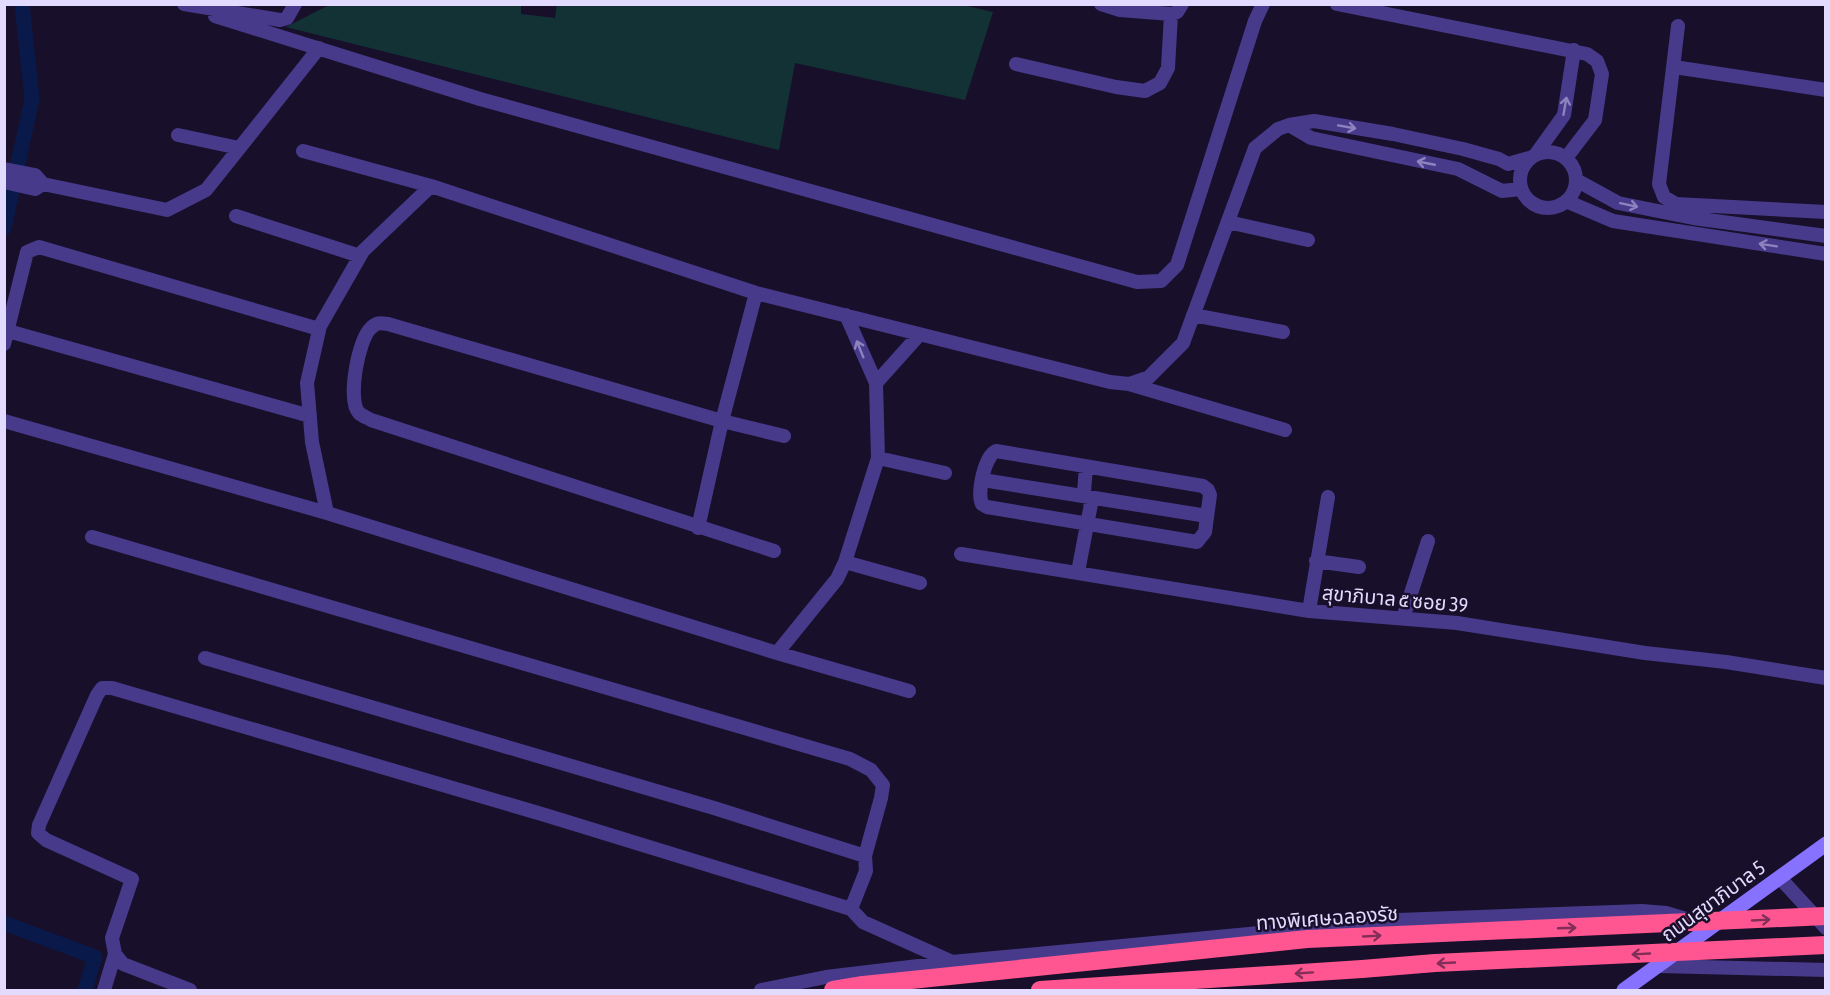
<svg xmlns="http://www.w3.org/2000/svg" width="1830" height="995" font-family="'Asap Condensed','Noto Sans Thai',sans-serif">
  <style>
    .green { fill: #133235 }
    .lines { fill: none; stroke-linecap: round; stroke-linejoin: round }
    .canal { stroke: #09194a; stroke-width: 15 }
    .minor { stroke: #483a8b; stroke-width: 14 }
    .secondary { stroke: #8771ff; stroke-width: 15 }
    .motorway { stroke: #ff5590; stroke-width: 18 }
    .motorway-bridge { stroke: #ff5590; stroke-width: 18 }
    .oneway { stroke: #8e82bf }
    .oneway2 { stroke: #802f58 }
    .labels { text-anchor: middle; stroke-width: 5; stroke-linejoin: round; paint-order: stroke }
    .street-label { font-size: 20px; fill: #e3daff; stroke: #18102b }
  </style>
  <rect width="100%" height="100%" fill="#18102b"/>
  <path class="green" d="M 336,4 L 521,5 L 521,14 L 555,18 L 557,4 L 958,4 L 993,12 L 965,100 L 795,63 L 779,150 L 286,27 L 325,7 Z"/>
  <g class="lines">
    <path class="canal" d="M 4,228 L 32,99 L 22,4
      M 4,923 L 95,957 L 85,990"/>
    <path class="minor" d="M 184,4 L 280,20 L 287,18 L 295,4
      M 1101,4 L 1120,10 L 1171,14 L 1177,12 L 1182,4
      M 1337,4 L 1587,54 L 1597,61 L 1602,74 L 1595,120 L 1566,158
      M 215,16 L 480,99 L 1137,282 L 1161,281 L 1177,265 L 1255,21 L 1263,4
      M 1678,26 L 1659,184 L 1664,197 L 1676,204 L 1826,212
      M 1016,64 L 1116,87 L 1145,91 L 1160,83 L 1168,68 L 1171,14
      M 1674,67 L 1826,90
      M 1289,125 L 1311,138 L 1458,169 L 1502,191 L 1521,189
      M 178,135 L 239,148
      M 303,151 L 431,186 L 756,293 L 1110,382 L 1129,384 L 1149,377 L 1183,343 L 1255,148 L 1278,129 L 1289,125 L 1314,121 L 1393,134 L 1463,149 L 1499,159 L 1508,164 L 1529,158
      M1520 180a28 28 0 1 1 56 0a28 28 0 1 1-56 0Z
      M 1536,154 L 1564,115 L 1574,50
      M 4,169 L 35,175 L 43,184 L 167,210 L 206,190 L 319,48
      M 1576,180 L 1618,203 L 1693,218 L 1826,236
      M 4,182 L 35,189 L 43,184
      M 1566,201 L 1613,221 L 1826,254
      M 236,216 L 360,256
      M 1228,222 L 1308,240
      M 1193,315 L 1283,332
      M 8,331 L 310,416
      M 4,344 L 27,252 L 39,247 L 319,329
      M 876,383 L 919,335
      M 1129,384 L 1285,430
      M 4,421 L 327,513 L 777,653 L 909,691
      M 996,451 L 1203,486 L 1208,490 L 1210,495 L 1205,532 L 1197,542 L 987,507 L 982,504 C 977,493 984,457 996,451 Z
      M 878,458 L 945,473
      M 983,480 L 1207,516
      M 327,513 L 312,442 L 307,383 L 320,326 L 363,251 L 431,186
      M 698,528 L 722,421 L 756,293
      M 92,537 L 850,759 L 871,770 L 883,785 L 881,798 L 865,856
      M 774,551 L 371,420 C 368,418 362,416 359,413 C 347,401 358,339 371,328 C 377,322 381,323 388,324 L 722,421 L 784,436
      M 961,554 L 1309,611 L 1457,623 L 1645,653 L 1726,662 L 1826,678
      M 1316,561 L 1359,567
      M 845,562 L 920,583
      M 1078,572 L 1091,504 L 1084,492 L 1086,467
      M 1309,611 L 1328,497
      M 1403,618 L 1428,541
      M 777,653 L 837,579 L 845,562 L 878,458 L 876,383 L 846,315
      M 205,658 L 714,808 L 865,856 L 866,871 L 851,909
      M 1780,878 L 1826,928
      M 115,954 L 123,964 L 190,990
      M 1659,966 L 1826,970
      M 104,990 L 115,954 L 112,938 L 132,879 L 46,840 L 38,833 L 39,825 L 97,695 L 102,688 L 112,688 L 545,815 L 851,909 L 863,922 L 952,962
      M 761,990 L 826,977 L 952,962 L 1398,920 L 1642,911 L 1666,913 L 1686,919"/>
    <path class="secondary" d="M 1624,990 L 1826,844"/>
    <path class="motorway" d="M 1040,990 L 1362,969"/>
    <path class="motorway-bridge" d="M 1362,969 L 1435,963 L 1826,945
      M 833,990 L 863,985 L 1307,939 L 1826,916"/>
  </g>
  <defs><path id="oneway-shaft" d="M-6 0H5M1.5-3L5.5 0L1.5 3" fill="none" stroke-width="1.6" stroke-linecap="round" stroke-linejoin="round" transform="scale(1.5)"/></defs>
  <g class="oneway">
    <use href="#oneway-shaft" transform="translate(1565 106) rotate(-80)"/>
    <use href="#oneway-shaft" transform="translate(1347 127) rotate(10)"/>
    <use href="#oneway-shaft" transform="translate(1426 163) rotate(-169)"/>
    <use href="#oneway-shaft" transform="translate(1629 205) rotate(12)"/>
    <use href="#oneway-shaft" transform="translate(1768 245) rotate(-171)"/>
    <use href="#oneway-shaft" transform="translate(860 349) rotate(-112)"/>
  </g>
  <g class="oneway2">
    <use href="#oneway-shaft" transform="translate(1761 920) rotate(-3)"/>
    <use href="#oneway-shaft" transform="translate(1567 928) rotate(-2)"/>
    <use href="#oneway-shaft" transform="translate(1372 936) rotate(-3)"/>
    <use href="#oneway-shaft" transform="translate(1641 954) rotate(177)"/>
    <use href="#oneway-shaft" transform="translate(1446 963) rotate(177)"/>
    <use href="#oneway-shaft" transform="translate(1304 973) rotate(176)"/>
  </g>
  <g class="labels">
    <g class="street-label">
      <text transform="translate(1395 599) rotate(5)" y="7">สุขาภิบาล ๕ ซอย 39</text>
      <text transform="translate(1713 901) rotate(-36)" y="7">ถนนสุขาภิบาล 5</text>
      <text transform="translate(1327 918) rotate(-4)" y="7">ทางพิเศษฉลองรัช</text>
    </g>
  </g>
  <rect width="1830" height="995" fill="none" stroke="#e3daff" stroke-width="12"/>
</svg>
